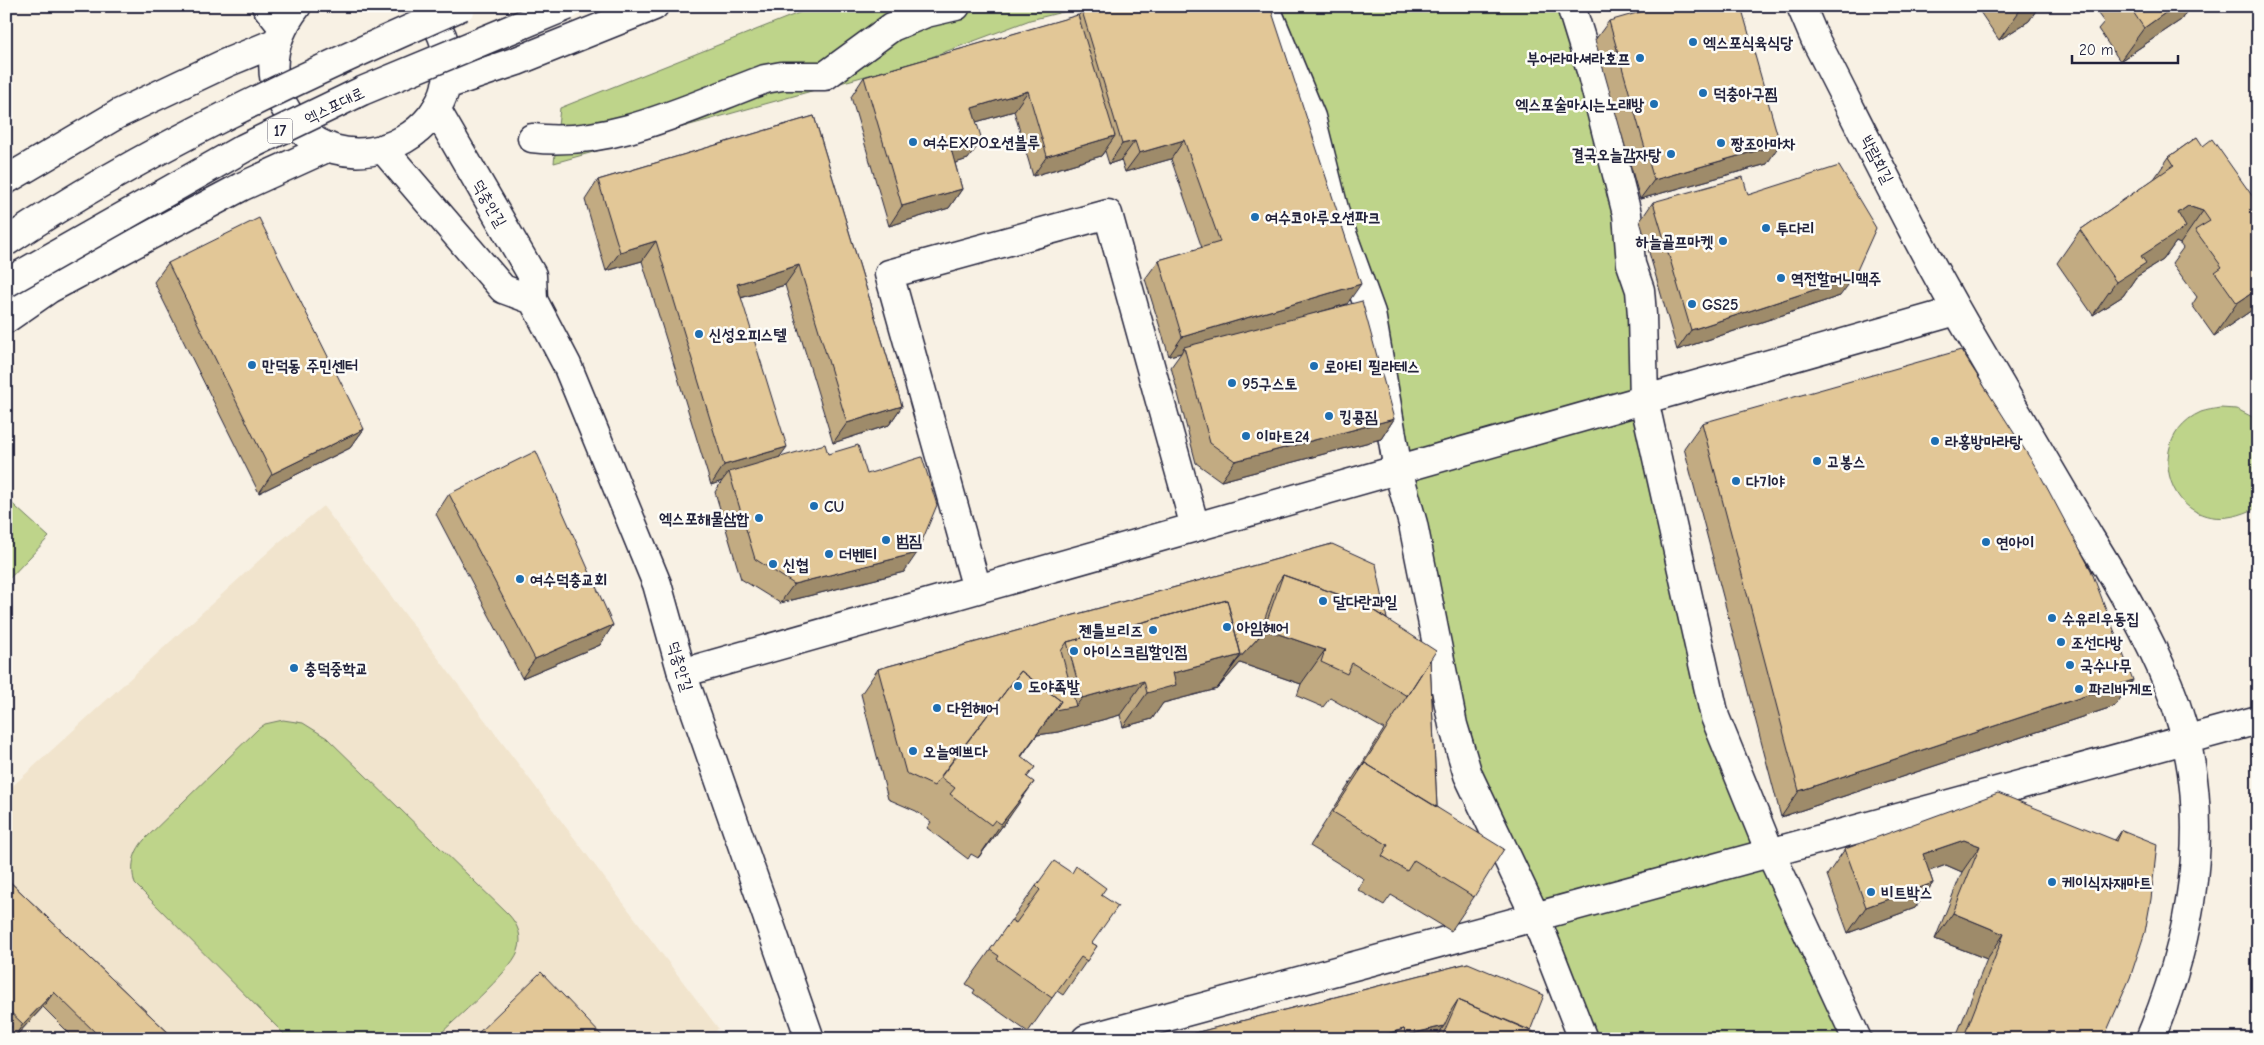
<svg xmlns="http://www.w3.org/2000/svg" width="2264" height="1045" font-family="'Comic Neue','Poor Story',sans-serif">
  <style>
    .built { fill: #f1e4cd }
    .green { fill: #bed48a; stroke: #707b62 }
    .lines { fill: none; stroke-linecap: round; stroke-linejoin: round }
    .street-casing { stroke: #22223b; stroke-width: 31 }
    .secondary-casing { stroke: #22223b; stroke-width: 31 }
    .primary-casing { stroke: #22223b; stroke-width: 31 }
    .street { stroke: #fdfcf7; stroke-width: 28 }
    .secondary { stroke: #fdfcf7; stroke-width: 28 }
    .primary { stroke: #fdfcf7; stroke-width: 28 }
    .primary-bridge-casing { stroke: #22223b; stroke-width: 31; stroke-linecap: butt }
    .primary-bridge { stroke: #fdfcf7; stroke-width: 28 }
    .wall { fill: #c2ab82; stroke: #22223b }
    .shaded-wall { fill: #9e8b6a; stroke: #22223b }
    .building { fill: #e2c797; stroke: #22223b }
    .poi-dot { fill: #1f6fb2; stroke: #fdfcf7; stroke-width: 2 }
    .labels { text-anchor: middle; stroke-width: 5; stroke-linejoin: round; paint-order: stroke }
    .shield { fill: #fdfcf7; stroke: #646373; stroke-width: 1 }
    .shield-label { font-size: 15px; font-weight: bold; fill: #22223b }
    .poi-label { font-size: 16px; font-weight: bold; fill: #22223b; stroke: #fdfcf7; text-anchor: start }
    .street-label { font-size: 16px; fill: #22223b; stroke: #fdfcf7 }
  </style>
  <rect width="100%" height="100%" fill="#f8f1e4"/>
  <filter id="ink" filterUnits="userSpaceOnUse"><feTurbulence type="fractalNoise" baseFrequency=".02" numOctaves="2"/><feDisplacementMap in="SourceGraphic" scale="10" xChannelSelector="R" yChannelSelector="G"/><feConvolveMatrix kernelMatrix="1 2 1 2 8 2 1 2 1" color-interpolation-filters="sRGB"/></filter>
  <g filter="url(#ink)">
    <path class="built" d="M 323,506 L 718,1028 L 712,1039 L 6,1039 L 6,792 L 278,543 Z"/>
    <path class="green" d="M 809,6 L 1087,6 L 1030,20 L 926,59 L 554,163 L 560,108 L 801,12 Z
      M 1263,6 L 1571,6 L 1642,315 L 1715,717 L 1857,1039 L 1583,1039 L 1468,775 L 1371,313 Z
      M 2220,408 L 2237,409 L 2258,420 L 2258,507 C 2173,552 2136,440 2201,412 C 2207,410 2214,409 2220,408 Z
      M 6,498 L 49,537 L 6,582 Z
      M 283,720 L 303,723 L 327,738 L 509,915 C 518,925 523,937 518,951 C 510,973 454,1020 435,1039 L 289,1039 L 135,884 C 130,867 133,853 144,840 L 258,729 L 265,724 Z"/>
    <g class="lines">
      <g class="street-casing">
        <path id="street" d="M 1265,6 L 1311,117 L 1336,217 L 1371,313 L 1398,470 L 1413,524 L 1453,725 L 1468,775 L 1535,916 L 1583,1039
          M 1571,6 L 1591,71 L 1627,214 L 1631,264 L 1640,290 L 1642,315 L 1644,400 L 1715,717 L 1770,852 L 1857,1039
          M 1801,6 L 1815,39 C 1868,142 1919,248 1978,347 C 2015,411 2053,474 2090,538 C 2119,585 2147,632 2168,684 C 2216,799 2197,927 2150,1039
          M 532,138 C 611,148 692,106 765,79 L 782,76 L 825,76 L 892,27 L 926,13 L 956,6
          M 977,589 L 889,274 L 1108,214 L 1195,527
          M 682,673 L 1956,311
          M 1086,1039 L 2258,720"/>
      </g>
      <g class="secondary-casing">
        <path id="secondary" d="M 266,6 L 282,26
          M 436,109 L 532,275 L 533,300 L 567,365 L 657,584 L 682,673 L 810,1039
          M 383,149 L 503,289 L 533,300"/>
      </g>
      <g class="primary-casing">
        <path id="primary" d="M 297,6 C 277,32 266,62 279,95 C 329,220 514,118 424,6
          M 446,85 L 517,61 L 654,6
          M 6,180 L 118,114 L 226,63 L 277,42
          M 6,319 L 49,289 L 241,187 L 329,147"/>
      </g>
      <use href="#street" class="street"/>
      <use href="#secondary" class="secondary"/>
      <use href="#primary" class="primary"/>
      <g class="primary-bridge-casing">
        <path id="primary-bridge" d="M 6,242 C 146,148 307,74 462,6
          M 6,283 L 244,148 L 362,91 L 567,6"/>
      </g>
      <use href="#primary-bridge" class="primary-bridge"/>
    </g>
    <path class="wall" d="M 1976,6 L 2039,6 L 2029,21 L 1999,40 Z
      M 2092,6 L 2190,6 L 2181,20 L 2120,61 L 2098,29 L 2104,22 Z
      M 1120,8 L 1347,304 L 1317,313 L 1394,419 L 1381,439 L 1221,481 L 1196,463 L 1171,367 L 1181,353 L 1169,356 L 1145,279 L 1159,260 L 1202,248 L 1171,159 L 1125,172 L 1121,160 L 1109,164 L 1105,151 L 1101,156 L 1033,176 L 1014,111 L 976,122 L 968,159 L 955,163 L 962,189 L 949,208 L 889,226 L 851,97 L 864,77 L 1079,15 L 1082,11 L 1090,11 Z
      M 1609,21 L 1767,164 L 1640,199 L 1595,40 Z
      M 814,116 L 902,406 L 889,425 L 833,443 L 785,285 L 741,298 L 780,457 L 828,454 L 867,474 L 904,572 L 780,603 L 741,579 L 715,492 L 722,481 L 711,485 L 642,261 L 606,271 L 585,200 L 598,180 Z
      M 2197,137 L 2258,306 L 2214,336 L 2192,305 L 2197,297 L 2172,263 L 2183,248 L 2180,244 L 2176,242 L 2163,260 L 2136,277 L 2123,296 L 2093,315 L 2057,263 L 2080,230 L 2154,179 L 2169,157 Z
      M 1653,202 L 1840,296 L 1677,350 L 1640,221 Z
      M 168,263 L 364,429 L 350,448 L 259,493 L 154,282 Z
      M 1702,423 L 2133,680 L 2115,706 L 1781,817 L 1684,448 Z
      M 449,494 L 613,625 L 600,645 L 522,678 L 436,514 Z
      M 1332,544 L 1387,619 L 1430,660 L 1437,807 L 1474,897 L 1451,931 L 1391,895 L 1384,905 L 1358,890 L 1364,879 L 1310,846 L 1384,729 L 1330,698 L 1323,707 L 1297,696 L 1301,684 L 1240,663 L 1217,689 L 1163,703 L 1152,719 L 1123,727 L 1120,715 L 1058,732 L 1037,735 L 1021,757 L 1035,767 L 1027,777 L 1010,816 L 978,858 L 971,854 L 968,859 L 927,828 L 931,822 L 916,811 L 888,799 L 861,694 L 878,669 Z
      M 2122,830 L 2103,1039 L 1955,1039 L 1987,959 L 1935,939 L 1962,872 L 1946,865 L 1929,871 L 1933,883 L 1915,908 L 1848,933 L 1827,875 L 1845,849 L 2115,840 Z
      M 6,878 L 175,1039 L 75,1039 L 43,1007 L 13,1039 L 11,1039 L 7,1034 L 6,1035 Z
      M 1036,886 L 1101,895 L 1092,943 L 1097,946 L 1063,995 L 1057,991 L 1028,1032 L 973,993 L 975,990 L 966,984 Z
      M 1468,963 L 1530,1031 L 1542,1039 L 1171,1039 Z"/>
    <path class="shaded-wall" d="M 2023,6 L 2039,6 L 2029,21 L 1999,40 Z
      M 2175,6 L 2190,6 L 2181,20 L 2120,61 L 2144,28 Z
      M 1028,91 L 1014,111 L 959,127 L 972,108 Z
      M 1115,136 L 1101,156 L 1033,176 L 1047,156 Z
      M 982,140 L 968,159 L 937,169 L 951,149 Z
      M 1184,140 L 1171,159 L 1125,172 L 1139,153 Z
      M 1135,141 L 1121,160 L 1109,164 L 1122,144 Z
      M 1780,144 L 1767,164 L 1640,199 L 1654,180 Z
      M 962,189 L 949,208 L 889,226 L 902,206 Z
      M 2188,206 L 2203,211 L 2180,244 L 2176,242 L 2163,260 L 2136,277 L 2123,296 L 2093,315 L 2116,282 L 2141,256 L 2178,213 Z
      M 656,241 L 642,261 L 606,271 L 620,252 Z
      M 799,265 L 785,285 L 723,303 L 737,284 Z
      M 1854,277 L 1840,296 L 1677,350 L 1691,330 Z
      M 1361,284 L 1347,304 L 1186,351 L 1184,347 L 1181,353 L 1169,356 L 1182,337 Z
      M 2258,289 L 2258,306 L 2214,336 L 2237,303 Z
      M 902,406 L 889,425 L 833,443 L 847,423 Z
      M 1394,419 L 1381,439 L 1221,481 L 1235,461 Z
      M 364,429 L 350,448 L 259,493 L 272,474 Z
      M 787,447 L 773,466 L 729,472 L 722,481 L 711,485 L 724,465 Z
      M 917,553 L 904,572 L 780,603 L 794,584 Z
      M 613,625 L 600,645 L 522,678 L 535,659 Z
      M 1264,629 L 1325,650 L 1301,684 L 1240,663 L 1217,689 L 1235,663 L 1258,638 Z
      M 1241,655 L 1217,689 L 1163,703 L 1152,719 L 1123,727 L 1147,693 L 1173,673 Z
      M 2133,680 L 2115,706 L 1781,817 L 1799,791 Z
      M 1144,681 L 1120,715 L 1058,732 L 1037,735 L 997,790 L 1021,756 L 1061,701 L 1076,706 L 1082,698 Z
      M 1034,782 L 1010,816 L 978,858 L 1001,824 Z
      M 1964,840 L 1980,846 L 1962,872 L 1946,865 L 1905,880 L 1923,854 Z
      M 1933,883 L 1915,908 L 1848,933 L 1866,907 Z
      M 1953,913 L 2004,934 L 1987,959 L 1935,939 Z
      M 54,992 L 43,1007 L 13,1039 L 23,1024 Z
      M 1444,1026 L 1435,1039 L 1392,1039 Z"/>
    <path class="building" d="M 1115,6 L 1120,6 L 1120,8 L 1127,6 L 1270,6 L 1361,284 L 1182,337 L 1159,260 L 1220,242 L 1184,140 L 1139,153 L 1135,141 L 1122,144 L 1082,11 L 1089,9 L 1090,11 L 1103,7 L 1105,10 Z
      M 1661,6 L 1741,6 L 1780,144 L 1654,180 L 1609,21 Z
      M 2129,6 L 2175,6 L 2144,28 Z
      M 1078,15 L 1115,136 L 1047,156 L 1028,91 L 972,108 L 982,140 L 951,149 L 962,189 L 902,206 L 864,77 Z
      M 814,116 L 902,406 L 847,423 L 799,265 L 737,284 L 787,447 L 724,465 L 656,241 L 620,252 L 598,180 Z
      M 2197,137 L 2203,146 L 2212,139 L 2258,204 L 2258,289 L 2237,303 L 2215,272 L 2222,267 L 2195,230 L 2210,221 L 2203,211 L 2188,206 L 2178,213 L 2186,227 L 2141,256 L 2146,263 L 2116,282 L 2080,230 L 2174,165 L 2169,157 Z
      M 1839,166 L 1876,228 L 1854,277 L 1691,330 L 1653,202 L 1743,177 L 1748,195 Z
      M 259,218 L 364,429 L 272,474 L 168,263 Z
      M 1362,301 L 1394,419 L 1235,461 L 1210,443 L 1184,347 Z
      M 1961,350 L 2037,469 L 2091,570 L 2133,680 L 1799,791 L 1702,423 Z
      M 825,444 L 828,454 L 858,445 L 867,474 L 922,457 L 937,505 L 917,553 L 794,584 L 755,559 L 729,472 Z
      M 536,451 L 613,625 L 535,659 L 449,494 Z
      M 1332,544 L 1376,564 L 1387,619 L 1360,602 L 1283,575 L 1277,584 L 1258,638 L 1235,663 L 1241,655 L 1227,600 L 1067,642 L 1061,651 L 1076,706 L 1055,710 L 1061,701 L 1021,671 L 934,786 L 906,773 L 878,669 Z
      M 1283,575 L 1360,602 L 1436,651 L 1407,696 L 1352,663 L 1347,674 L 1321,662 L 1325,650 L 1264,629 Z
      M 1227,600 L 1241,655 L 1173,673 L 1176,685 L 1147,693 L 1144,681 L 1082,698 L 1067,642 Z
      M 1430,660 L 1437,807 L 1365,763 L 1359,771 Z
      M 1021,671 L 1061,701 L 1021,756 L 1035,767 L 1027,777 L 1034,782 L 1001,824 L 995,820 L 991,825 L 950,794 L 955,788 L 940,777 Z
      M 1365,763 L 1504,849 L 1474,897 L 1414,860 L 1407,871 L 1382,856 L 1388,845 L 1333,812 Z
      M 1998,793 L 2117,841 L 2122,830 L 2157,844 L 2151,899 L 2145,932 L 2130,978 L 2106,1033 L 2103,1039 L 1963,1039 L 2004,934 L 1953,913 L 1980,846 L 1964,840 L 1923,854 L 1933,883 L 1866,907 L 1845,849 Z
      M 1054,861 L 1072,873 L 1076,866 L 1106,888 L 1101,895 L 1118,906 L 1092,943 L 1097,946 L 1087,961 L 1081,957 L 1052,998 L 997,959 L 999,956 L 990,950 L 1011,920 L 1016,923 L 1040,890 L 1036,886 Z
      M 6,878 L 175,1039 L 102,1039 L 54,992 L 23,1024 L 6,1008 L 6,965 L 13,957 L 6,950 Z
      M 1468,963 L 1544,995 L 1530,1031 L 1458,1000 L 1452,1009 L 1444,1026 L 1406,1035 L 1404,1029 L 1370,1039 L 1171,1039 Z
      M 541,972 L 605,1039 L 472,1039 Z
      M 1458,1000 L 1532,1031 L 1542,1039 L 1441,1039 Z
      M 6,1022 L 12,1027 L 6,1033 Z
      M 1404,1029 L 1407,1039 L 1370,1039 Z
      M 198,1035 L 202,1039 L 195,1039 Z"/>
  </g>
  <g class="poi-dot">
    <circle cx="1693" cy="42" r="5"/>
    <circle cx="1640" cy="58" r="5"/>
    <circle cx="1703" cy="93" r="5"/>
    <circle cx="1654" cy="104" r="5"/>
    <circle cx="913" cy="142" r="5"/>
    <circle cx="1721" cy="143" r="5"/>
    <circle cx="1671" cy="154" r="5"/>
    <circle cx="1255" cy="217" r="5"/>
    <circle cx="1766" cy="228" r="5"/>
    <circle cx="1723" cy="241" r="5"/>
    <circle cx="1781" cy="278" r="5"/>
    <circle cx="1692" cy="304" r="5"/>
    <circle cx="699" cy="334" r="5"/>
    <circle cx="252" cy="365" r="5"/>
    <circle cx="1314" cy="366" r="5"/>
    <circle cx="1232" cy="383" r="5"/>
    <circle cx="1329" cy="416" r="5"/>
    <circle cx="1246" cy="436" r="5"/>
    <circle cx="1935" cy="441" r="5"/>
    <circle cx="1817" cy="461" r="5"/>
    <circle cx="1736" cy="481" r="5"/>
    <circle cx="814" cy="506" r="5"/>
    <circle cx="759" cy="518" r="5"/>
    <circle cx="886" cy="540" r="5"/>
    <circle cx="1986" cy="542" r="5"/>
    <circle cx="829" cy="554" r="5"/>
    <circle cx="773" cy="564" r="5"/>
    <circle cx="520" cy="579" r="5"/>
    <circle cx="1323" cy="601" r="5"/>
    <circle cx="2052" cy="618" r="5"/>
    <circle cx="1227" cy="627" r="5"/>
    <circle cx="1153" cy="630" r="5"/>
    <circle cx="2061" cy="642" r="5"/>
    <circle cx="1074" cy="651" r="5"/>
    <circle cx="2070" cy="665" r="5"/>
    <circle cx="294" cy="668" r="5"/>
    <circle cx="1018" cy="686" r="5"/>
    <circle cx="2079" cy="689" r="5"/>
    <circle cx="937" cy="708" r="5"/>
    <circle cx="913" cy="751" r="5"/>
    <circle cx="2052" cy="882" r="5"/>
    <circle cx="1871" cy="892" r="5"/>
  </g>
  <g class="labels">
    <rect class="shield" x="267.5" y="118.5" width="25" height="25" rx="4"/>
    <g class="shield-label">
      <text x="280" y="136">17</text>
    </g>
    <g class="poi-label">
      <text x="1703" y="48">엑스포식육식당</text>
      <text x="1630" y="64" text-anchor="end">부어라마셔라호프</text>
      <text x="1713" y="99">덕충아구찜</text>
      <text x="1644" y="110" text-anchor="end">엑스포술마시는노래방</text>
      <text x="923" y="148">여수EXPO오션블루</text>
      <text x="1731" y="149">짱조아마차</text>
      <text x="1661" y="160" text-anchor="end">결국오늘감자탕</text>
      <text x="1265" y="223">여수코아루오션파크</text>
      <text x="1776" y="234">투다리</text>
      <text x="1713" y="247" text-anchor="end">하늘골프마켓</text>
      <text x="1791" y="284">역전할머니맥주</text>
      <text x="1702" y="310">GS25</text>
      <text x="709" y="340">신성오피스텔</text>
      <text x="262" y="371">만덕동 주민센터</text>
      <text x="1324" y="372">로아티 필라테스</text>
      <text x="1242" y="389">95구스토</text>
      <text x="1339" y="422">킹콩짐</text>
      <text x="1256" y="442">이마트24</text>
      <text x="1945" y="447">라홍방마라탕</text>
      <text x="1827" y="467">고봉스</text>
      <text x="1746" y="487">다기야</text>
      <text x="824" y="512">CU</text>
      <text x="749" y="524" text-anchor="end">엑스포해물삼합</text>
      <text x="896" y="546">범짐</text>
      <text x="1996" y="548">연아이</text>
      <text x="839" y="560">더벤티</text>
      <text x="783" y="570">신협</text>
      <text x="530" y="585">여수덕충교회</text>
      <text x="1333" y="607">달다란과일</text>
      <text x="2062" y="624">수유리우동집</text>
      <text x="1237" y="633">아임헤어</text>
      <text x="1143" y="636" text-anchor="end">젠틀브리즈</text>
      <text x="2071" y="648">조선다방</text>
      <text x="1084" y="657">아이스크림할인점</text>
      <text x="2080" y="671">국수나무</text>
      <text x="304" y="674">충덕중학교</text>
      <text x="1028" y="692">도야족발</text>
      <text x="2089" y="695">파리바게뜨</text>
      <text x="947" y="714">다원헤어</text>
      <text x="923" y="757">오늘예쁘다</text>
      <text x="2062" y="888">케이식자재마트</text>
      <text x="1881" y="898">비트박스</text>
    </g>
    <g class="street-label">
      <text transform="translate(334 105) rotate(-26)" y="6">엑스포대로</text>
      <text transform="translate(1878 159) rotate(63)" y="6">박람회길</text>
      <text transform="translate(490 203) rotate(60)" y="6">덕충안길</text>
      <text transform="translate(681 666) rotate(73)" y="6">덕충안길</text>
    </g>
  </g>
  <rect width="2264" height="1045" fill="none" stroke="#fdfcf7" stroke-width="25"/>
  <rect x="12" y="12" width="2239" height="1020" fill="none" stroke="#22223b" stroke-width="2" filter="url(#ink)"/>
  <path d="M2072 55v8h106v-8" fill="none" stroke="#22223b" stroke-width="2.5"/>
  <text x="2079" y="55" font-size="15" fill="#22223b" stroke="#fdfcf7" stroke-width="4" paint-order="stroke">20 m</text>
</svg>
